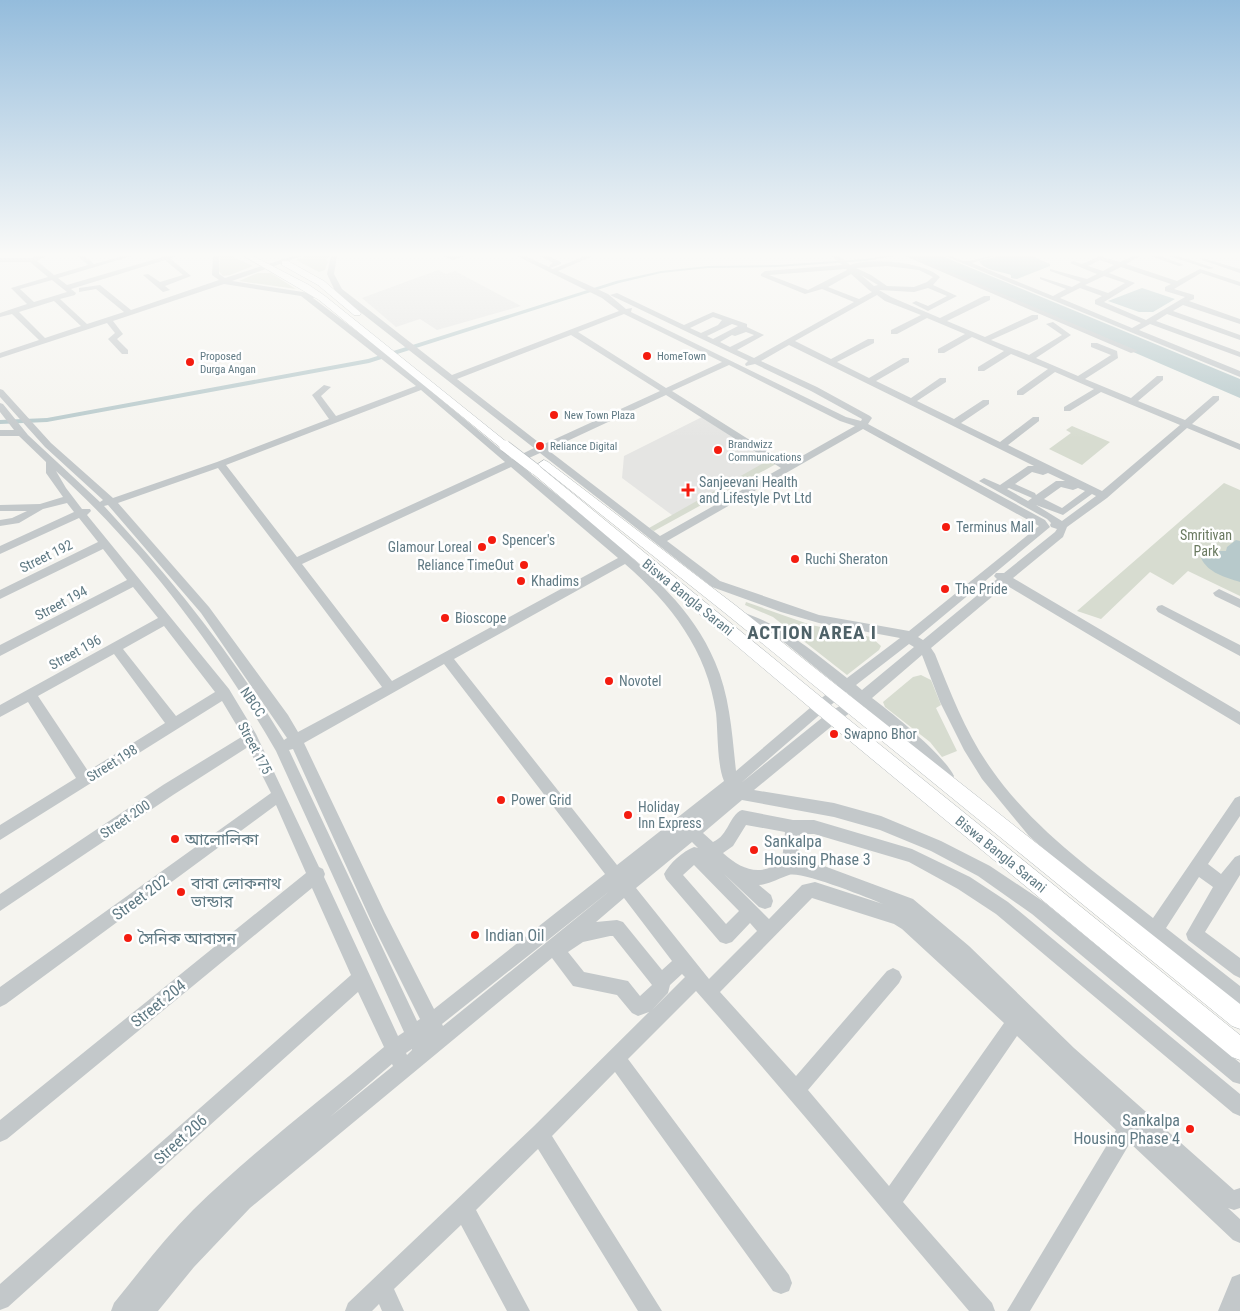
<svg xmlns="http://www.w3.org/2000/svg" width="1240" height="1311" font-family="'Roboto Condensed','Noto Sans Bengali',sans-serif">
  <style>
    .built { fill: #e5e5e3 }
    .green { fill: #d7dcd0 }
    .water { fill: #b7c9cb }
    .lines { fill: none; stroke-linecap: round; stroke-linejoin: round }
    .canal { fill: #b7c9cb; fill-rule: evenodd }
    .major-casing { stroke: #b4babc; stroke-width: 1 }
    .minor { fill: #c3c8ca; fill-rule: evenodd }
    .major { fill: #fff; fill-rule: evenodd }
    .major-bridge-casing { stroke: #b4babc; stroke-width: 12; stroke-linecap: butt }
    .major-bridge { stroke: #fff; stroke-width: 11 }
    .poi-dot { fill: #f41c10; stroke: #fff; stroke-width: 2 }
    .labels { text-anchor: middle; stroke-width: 5; stroke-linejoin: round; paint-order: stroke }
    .far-poi-label { font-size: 11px; fill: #607a84; stroke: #fff; text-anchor: start }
    .poi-label { font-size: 14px; fill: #607a84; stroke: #fff; text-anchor: start }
    .park-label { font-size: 14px; fill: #6a7a60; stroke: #fff }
    .street-label { font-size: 14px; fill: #607a84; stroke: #fff }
    .near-poi-label { font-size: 16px; fill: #607a84; stroke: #fff; text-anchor: start }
    .near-street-label { font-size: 16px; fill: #607a84; stroke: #fff }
    .district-label { font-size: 19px; font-weight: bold; letter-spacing: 1px; fill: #4f6268; stroke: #fff }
  </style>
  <rect width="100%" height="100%" fill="#f5f4ef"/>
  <path class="built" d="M 438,270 L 446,274 L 455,271 L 521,306 L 437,330 L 420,319 L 396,327 L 362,298 Z
    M 702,417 L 771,463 L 676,518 L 622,478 L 624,456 Z"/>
  <path class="green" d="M 220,256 L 231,256 L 253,266 L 230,275 L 223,276 L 219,271 Z
    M 307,256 L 330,256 L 326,259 L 328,261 L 325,270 L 319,272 L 296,260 Z
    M 258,273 L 271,273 L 296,289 L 239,281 Z
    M 1072,426 L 1110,442 L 1082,465 L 1049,449 L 1071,433 L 1066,430 Z
    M 769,460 L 776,464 L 654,531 L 649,528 Z
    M 1224,483 L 1240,490 L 1240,596 L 1188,571 L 1173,585 L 1150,572 L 1101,619 L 1077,611 Z
    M 746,602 L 811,625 L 871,637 L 881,646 L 879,650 L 847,675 L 773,617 L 745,605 Z
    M 921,675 L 931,680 L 941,705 L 936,708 L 957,751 L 942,757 L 930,742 L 885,707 L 883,702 L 913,677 Z"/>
  <path class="water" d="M 910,256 L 942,256 L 1240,379 L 1240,398 Z
    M 1000,256 L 1032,256 L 1050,264 L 1050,266 L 1017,279 L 1011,278 L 1011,275 C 1001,271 984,271 979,261 Z
    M 1142,288 L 1175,299 L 1153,312 L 1139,312 L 1108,301 Z
    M 1236,540 L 1240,541 L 1240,582 C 1225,577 1208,573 1201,558 L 1211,551 L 1226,551 L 1227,547 Z"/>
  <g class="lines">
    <path class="canal" d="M 885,256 L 894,256 L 865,261 L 777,267 L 708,268 L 661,273 L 619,283 L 369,363 L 47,422 L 0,424 L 0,420 L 47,418 L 368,359 L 616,281 L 661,271 L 708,266 L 777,265 L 865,259 Z"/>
    <g class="major-casing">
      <path id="major" d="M 244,256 L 253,256 L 309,285 L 325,296 L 509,444 L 511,446 L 509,448 L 501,448 L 319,300 Z
        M 282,261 L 288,261 L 324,281 L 361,313 L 360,315 L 354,315 L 318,285 L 282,265 Z
        M 544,460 L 548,462 L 735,605 L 1240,1004 L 1240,1029 L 1232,1026 L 725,613 L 540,466 L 538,464 Z
        M 535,465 L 539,466 L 827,702 L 1240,1035 L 1240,1060 L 1232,1057 L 815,712 L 531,472 L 529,469 Z"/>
    </g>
    <path class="minor" d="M 38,256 L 46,256 L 37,261 L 54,275 L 88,265 L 78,256 L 85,256 L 94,264 L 123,256 L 132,256 L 58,278 L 67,285 L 166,256 L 175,256 L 171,259 L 191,276 L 165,286 L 170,290 L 163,292 L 143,275 L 148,274 L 160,282 L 183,275 L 165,260 L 71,289 L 76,293 L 75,295 L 60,299 L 87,324 L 124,312 L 96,289 L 79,292 L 79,288 L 100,285 L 131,310 L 219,280 L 212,275 L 213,256 L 219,256 L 219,274 L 225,278 L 293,256 L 302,256 L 232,281 L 316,294 L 317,296 L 313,298 L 387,354 L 512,459 L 534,448 L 336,293 L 327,274 L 331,256 L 337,256 L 334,274 L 342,289 L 452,375 L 619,311 L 602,298 L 517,256 L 525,256 L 549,267 L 550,265 L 553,263 L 540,256 L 548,256 L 561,262 L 561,264 L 550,268 L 553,269 L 585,256 L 593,256 L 558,271 L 608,294 L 626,309 L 632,308 L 631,312 L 846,417 L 861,421 L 862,419 L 811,391 L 755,364 L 746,366 L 745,364 L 748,361 L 610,295 L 617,293 L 684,325 L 713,312 L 747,324 L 747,327 L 764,335 L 737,350 L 754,358 L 854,302 L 822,289 L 805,294 L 761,276 L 761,274 L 765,271 L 842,265 L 832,256 L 839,256 L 850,265 C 869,257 925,262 940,277 L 933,285 L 957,296 L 928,311 L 912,303 L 916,301 L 928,306 L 947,296 L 928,288 L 914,292 L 879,290 L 891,297 L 940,318 L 984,296 L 990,296 L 990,300 L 947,321 L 985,337 L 1032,315 L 1038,315 L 1038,319 L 991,340 L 1029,355 L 1062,335 L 1046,324 L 1053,322 L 1071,335 L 1036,358 L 1078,376 L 1111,355 L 1091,347 L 1091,343 L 1097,343 L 1117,351 L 1118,358 L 1085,379 L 1131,398 L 1157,376 L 1163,376 L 1163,380 L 1138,401 L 1185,420 L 1213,396 L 1219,396 L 1219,400 L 1192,424 L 1240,444 L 1240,450 L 1187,428 L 1107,498 L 1067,527 L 1063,537 L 1013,578 L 1240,712 L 1240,725 L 1006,585 L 931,648 L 935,654 C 951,694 966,734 992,770 C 1034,830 1096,873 1153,918 L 1235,798 L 1240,796 L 1240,816 L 1208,864 L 1221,874 L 1235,857 L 1240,855 L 1240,875 L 1205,932 L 1240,958 L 1240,978 L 1234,975 L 1188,940 L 1186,934 L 1213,887 L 1199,877 L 1166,928 L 1240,986 L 1240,1006 L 1234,1003 L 1062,865 L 1029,836 L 982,779 L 964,750 L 940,702 L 922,655 L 872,698 C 892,713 944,755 954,776 L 952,780 L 947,782 L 942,780 L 906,743 L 862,705 L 838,721 L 754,790 L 834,803 L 881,816 L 941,841 L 990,866 L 1044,902 L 1240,1063 L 1240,1084 L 1233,1082 L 1032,914 L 978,876 L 931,851 L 880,830 L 834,817 L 742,800 L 703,833 L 713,842 C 729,835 729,815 742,810 L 793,820 L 814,820 L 912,849 L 970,877 L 1008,902 L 1240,1094 L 1240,1116 L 1233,1113 L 996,914 L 958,889 L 909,862 L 814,834 L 800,834 L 798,861 L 824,866 L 913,899 L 969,946 L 1074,1048 L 1234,1190 L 1240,1188 L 1240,1208 L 1234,1210 L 1228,1208 L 1240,1219 L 1240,1243 L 1233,1240 L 1130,1143 L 1030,1311 L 1007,1311 L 1116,1130 L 1017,1036 L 903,1202 L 992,1303 L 995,1311 L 969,1311 C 878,1204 789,1096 696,991 L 628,1059 L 789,1275 L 792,1283 L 789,1291 L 781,1294 L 773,1291 L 615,1072 L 552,1136 L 662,1311 L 638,1311 L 538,1149 L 476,1210 L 530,1311 L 507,1311 L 461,1225 L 394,1289 L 404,1311 L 382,1311 L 379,1304 L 372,1311 L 345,1311 L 348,1303 L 533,1127 L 649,1012 L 638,1016 L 632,1013 L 617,995 L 573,986 L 552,958 L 250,1208 L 194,1267 L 158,1311 L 111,1311 L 114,1303 C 140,1271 164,1239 193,1210 C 252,1152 320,1101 384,1047 L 358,992 L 8,1307 L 0,1310 L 0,1284 L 351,975 L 312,888 L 7,1139 L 0,1142 L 0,1120 L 306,873 L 276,805 L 6,1004 L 0,1007 L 0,987 L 271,793 L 248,747 L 173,795 L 0,911 L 0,894 L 163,785 L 243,736 L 222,701 L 0,840 L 0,825 L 76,778 L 28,702 L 0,717 L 0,705 L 158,618 L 133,587 L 0,656 L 0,645 L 127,580 L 103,549 L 0,599 L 0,590 L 98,542 L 79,518 L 0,554 L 0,546 L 74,512 L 67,503 L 43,509 L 19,523 L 0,526 L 0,520 L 12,518 L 27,511 L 0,511 L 0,505 L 40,504 L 63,497 L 46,473 L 46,462 L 19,436 L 0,436 L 0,430 L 14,430 L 0,412 L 0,403 L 3,404 L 28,435 L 100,502 L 103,500 L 45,447 L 0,397 L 0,389 L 3,390 L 51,443 L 113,498 L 217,462 L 329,419 L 312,395 L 324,385 L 331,387 L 321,396 L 336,416 L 416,386 L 301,296 L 224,284 L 113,321 L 123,334 L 117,339 L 128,350 L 128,354 L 122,354 L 108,339 L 115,333 L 107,323 L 0,358 L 0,353 L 39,340 L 12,314 L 0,317 L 0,313 L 27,304 L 11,288 L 48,277 L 30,262 L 0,262 L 0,258 L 31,258 ZM 887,266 L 919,270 L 933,277 L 927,282 L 914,287 L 887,286 L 871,275 L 856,268 ZM 846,269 L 847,270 L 808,290 L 769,275 ZM 851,274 L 869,290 L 872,292 L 859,299 L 828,287 ZM 861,275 L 878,285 L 874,286 ZM 52,280 L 67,292 L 34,302 L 20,289 ZM 877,295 L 885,301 L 921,315 L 891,330 L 891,334 L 897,334 L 927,318 L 965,334 L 938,349 L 938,353 L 944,353 L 972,337 L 1004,351 L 978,367 L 978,371 L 984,371 L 1011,354 L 1048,369 L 1017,391 L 1017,395 L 1023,395 L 1055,372 L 1094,389 L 1064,407 L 1064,411 L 1070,411 L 1101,392 L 1180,425 L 1102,491 L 1008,445 L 1039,421 L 1039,417 L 1033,417 L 1000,442 L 961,423 L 989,404 L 989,400 L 983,400 L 954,419 L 917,401 L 946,382 L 946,378 L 940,378 L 911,398 L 876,381 L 909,362 L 909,358 L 903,358 L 869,378 L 837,362 L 874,343 L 874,339 L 868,339 L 831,359 L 795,341 ZM 54,301 L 81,326 L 45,338 L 19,312 ZM 624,314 L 722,362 L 666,388 L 578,332 ZM 713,317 L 722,320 L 718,325 L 701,333 L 690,328 ZM 732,324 L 738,326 L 713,339 L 707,336 ZM 746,332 L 754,335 L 730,347 L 720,342 L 732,335 L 735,336 ZM 571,335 L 660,391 L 542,445 L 457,379 ZM 789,345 L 1034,466 L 1028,466 L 1000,485 L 984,478 L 979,481 L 1047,519 L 1051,523 L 1050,525 L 1051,527 L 1057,529 L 1055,532 L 1004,573 L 996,573 L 994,576 L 997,579 L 923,640 L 918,637 L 1050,527 L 1045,520 L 868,424 L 872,418 L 870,416 L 817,387 L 761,361 ZM 729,365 L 840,421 L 855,426 L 788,464 L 672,391 ZM 421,390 L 505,462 L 297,557 L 226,465 ZM 666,395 L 781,468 L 660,536 L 548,450 ZM 863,429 L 1039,526 L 909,631 L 819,615 L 720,581 L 667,541 ZM 540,453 L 712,587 L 781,612 L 819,623 L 900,638 L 847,678 C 813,652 782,624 741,612 L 737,613 L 735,616 L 737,619 L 765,630 L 785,643 L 837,685 L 736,771 C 732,734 730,696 715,662 C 693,609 649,572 607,536 C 578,511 548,488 518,463 ZM 511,467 L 618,558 L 392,681 L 302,564 ZM 218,468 L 382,687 L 298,732 L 288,715 L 209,607 L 118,503 ZM 56,471 C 144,550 217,649 276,751 L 404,1032 L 398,1036 L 324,877 L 325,874 L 323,869 L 319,867 L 256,734 L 229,689 L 87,515 L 91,511 L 90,509 L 82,509 L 66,488 ZM 1032,472 L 1043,475 L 1048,473 L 1065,481 L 1056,481 L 1036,495 L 1035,493 L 1015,484 ZM 1061,487 L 1073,490 L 1078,488 L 1085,491 L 1062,508 L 1044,499 ZM 1009,488 L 1032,498 L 1028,501 L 1007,489 ZM 1092,494 L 1096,496 L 1062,521 L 1036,505 L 1063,515 ZM 108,505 L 201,613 L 287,738 L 284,740 C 233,655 172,579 104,506 ZM 625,564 C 671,604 707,650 716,713 C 718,731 717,765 724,781 L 617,865 L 454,659 ZM 164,626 L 215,692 L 176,716 L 123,649 ZM 909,644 L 914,647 L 862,690 L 856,685 ZM 114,654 L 165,723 L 88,771 L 38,696 ZM 444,664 L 605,874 L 434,1009 L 385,913 L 304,743 ZM 846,692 L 853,698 L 828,713 L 741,783 ZM 293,749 L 373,925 L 420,1019 L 417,1021 L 289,750 ZM 746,825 L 785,832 L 782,861 C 760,877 742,870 723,853 L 733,846 ZM 692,842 L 698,848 L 694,847 C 683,851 669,864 664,874 L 666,879 L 720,942 L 726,944 L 732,942 L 750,923 L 757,931 L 709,979 L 636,888 ZM 694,865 L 739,911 L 726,924 L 683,875 ZM 724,874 L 759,907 L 765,909 L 771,907 L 773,901 L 771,895 L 759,885 C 771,884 779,878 789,875 C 802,871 868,898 883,904 L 815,882 L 802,885 L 769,919 ZM 611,890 L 443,1026 L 442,1024 ZM 624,898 L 672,961 L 662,970 L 623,922 L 617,920 L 596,922 ZM 812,898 L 894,924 L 902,929 L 1004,1023 L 889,1186 L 808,1090 L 899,983 L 902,977 L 899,971 L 893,968 L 887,971 L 796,1076 L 720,992 ZM 610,936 L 613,936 L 652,985 L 640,996 L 628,981 L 584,972 L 568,952 L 583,942 ZM 682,974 L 685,977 L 652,1010 L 668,993 L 670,985 ZM 412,1049 L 412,1050 L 407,1055 L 406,1053 ZM 392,1064 L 393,1066 L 330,1117 Z
      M 442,256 L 464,256 L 453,260 Z
      M 905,256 L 913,256 L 1138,351 L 1131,353 Z
      M 945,256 C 953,255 958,260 965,261 C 974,261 985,256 995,256 L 972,263 L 1053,296 L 1066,289 L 1040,279 L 1040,277 L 1072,287 L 1081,282 L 1050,271 L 1050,269 L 1087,279 L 1097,274 L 1070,263 L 1073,261 L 1082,264 L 1100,256 L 1120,262 L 1133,256 L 1140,256 L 1126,264 L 1177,281 L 1200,269 L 1240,282 L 1240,286 L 1201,273 L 1174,289 L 1194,295 L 1194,299 L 1189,301 L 1240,319 L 1240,324 L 1183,305 L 1173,311 L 1240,335 L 1240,340 L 1167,314 L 1156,321 L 1240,352 L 1240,357 L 1150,324 L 1139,330 L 1240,371 L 1240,377 ZM 1100,260 L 1114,265 L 1103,271 L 1088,266 ZM 1121,267 L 1171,284 L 1165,287 L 1165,291 L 1185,297 L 1146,320 L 1104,302 L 1135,283 L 1109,273 ZM 1104,276 L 1125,283 L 1108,293 L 1085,285 ZM 1080,288 L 1102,296 L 1095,300 L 1095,304 L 1141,323 L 1132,328 L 1060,298 Z
      M 1151,256 L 1160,256 L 1184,265 L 1179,266 Z
      M 1169,256 L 1178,256 L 1214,268 L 1209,269 Z
      M 1202,258 L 1240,269 L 1240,273 L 1202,260 Z
      M 1219,589 L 1240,599 L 1240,608 L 1215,596 L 1213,593 Z
      M 1162,605 L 1240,645 L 1240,656 L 1158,612 L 1156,609 L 1158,606 Z
      M 1240,1274 L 1240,1311 L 1218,1311 L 1232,1277 Z"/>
    <use href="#major" class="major"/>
    <g class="major-bridge-casing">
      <path id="major-bridge" d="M 505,446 L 535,469"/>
    </g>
    <use href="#major-bridge" class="major-bridge"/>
  </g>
  <linearGradient id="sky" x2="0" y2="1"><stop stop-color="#94bcdc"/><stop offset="0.58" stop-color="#fafaf8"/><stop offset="1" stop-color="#fafaf8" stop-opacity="0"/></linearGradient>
  <rect width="1240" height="439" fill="url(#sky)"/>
  <g class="poi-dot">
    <circle cx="647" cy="356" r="5"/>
    <circle cx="190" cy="362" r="5"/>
    <circle cx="554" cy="415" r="5"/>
    <circle cx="540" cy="446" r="5"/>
    <circle cx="718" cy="450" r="5"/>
    <path d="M685.5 482.5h5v5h5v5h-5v5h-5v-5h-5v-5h5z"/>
    <circle cx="946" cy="527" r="5"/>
    <circle cx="492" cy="540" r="5"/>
    <circle cx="482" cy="547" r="5"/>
    <circle cx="795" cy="559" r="5"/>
    <circle cx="524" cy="565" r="5"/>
    <circle cx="521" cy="581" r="5"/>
    <circle cx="945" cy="589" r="5"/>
    <circle cx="445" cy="618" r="5"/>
    <circle cx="609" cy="681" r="5"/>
    <circle cx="834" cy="734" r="5"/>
    <circle cx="501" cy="800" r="5"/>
    <circle cx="628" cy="815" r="5"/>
    <circle cx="175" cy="839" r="5"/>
    <circle cx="754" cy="850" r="5"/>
    <circle cx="181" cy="892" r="5"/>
    <circle cx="475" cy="935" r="5"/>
    <circle cx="128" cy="938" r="5"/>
    <circle cx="1190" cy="1129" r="5"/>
  </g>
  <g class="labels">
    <g class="far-poi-label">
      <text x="200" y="360">Proposed<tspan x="200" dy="13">Durga Angan</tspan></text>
      <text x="657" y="360">HomeTown</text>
      <text x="564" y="419">New Town Plaza</text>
      <text x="728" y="448">Brandwizz<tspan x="728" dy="13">Communications</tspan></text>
      <text x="550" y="450">Reliance Digital</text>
    </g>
    <g class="poi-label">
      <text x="699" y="487">Sanjeevani Health<tspan x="699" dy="16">and Lifestyle Pvt Ltd</tspan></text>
      <text x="956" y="532">Terminus Mall</text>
      <text x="502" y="545">Spencer's</text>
      <text x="472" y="552" text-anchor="end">Glamour Loreal</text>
      <text x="805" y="564">Ruchi Sheraton</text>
      <text x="514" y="570" text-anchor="end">Reliance TimeOut</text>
      <text x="531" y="586">Khadims</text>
      <text x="955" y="594">The Pride</text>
      <text x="455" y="623">Bioscope</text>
      <text x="619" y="686">Novotel</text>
      <text x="844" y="739">Swapno Bhor</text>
      <text x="511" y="805">Power Grid</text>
      <text x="638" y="812">Holiday<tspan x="638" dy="16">Inn Express</tspan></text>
    </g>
    <g class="park-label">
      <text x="1206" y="540">Smritivan<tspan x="1206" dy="16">Park</tspan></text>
    </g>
    <g class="street-label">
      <text transform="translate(46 556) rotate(-26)" y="5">Street 192</text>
      <text transform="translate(688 597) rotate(39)" y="5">Biswa Bangla Sarani</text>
      <text transform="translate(61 603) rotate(-28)" y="5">Street 194</text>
      <text transform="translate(75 652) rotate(-29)" y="5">Street 196</text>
      <text transform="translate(253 702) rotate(56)" y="5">NBCC</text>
      <text transform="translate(255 748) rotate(62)" y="5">Street 175</text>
      <text transform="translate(112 763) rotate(-32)" y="5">Street 198</text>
      <text transform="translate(125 819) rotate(-34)" y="5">Street 200</text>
      <text transform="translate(1001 854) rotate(39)" y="5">Biswa Bangla Sarani</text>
    </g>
    <g class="near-poi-label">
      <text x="185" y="845">আলোলিকা</text>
      <text x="764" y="847">Sankalpa<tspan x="764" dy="18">Housing Phase 3</tspan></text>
      <text x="191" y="889">বাবা লোকনাথ<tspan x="191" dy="18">ভান্ডার</tspan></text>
      <text x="485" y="941">Indian Oil</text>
      <text x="138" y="944">সৈনিক আবাসন</text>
      <text x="1180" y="1126" text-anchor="end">Sankalpa<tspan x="1180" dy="18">Housing Phase 4</tspan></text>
    </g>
    <g class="near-street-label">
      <text transform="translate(140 897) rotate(-36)" y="6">Street 202</text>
      <text transform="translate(158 1003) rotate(-39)" y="6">Street 204</text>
      <text transform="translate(180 1139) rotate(-42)" y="6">Street 206</text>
    </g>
    <g class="district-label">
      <text x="812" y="639">ACTION AREA I</text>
    </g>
  </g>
</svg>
